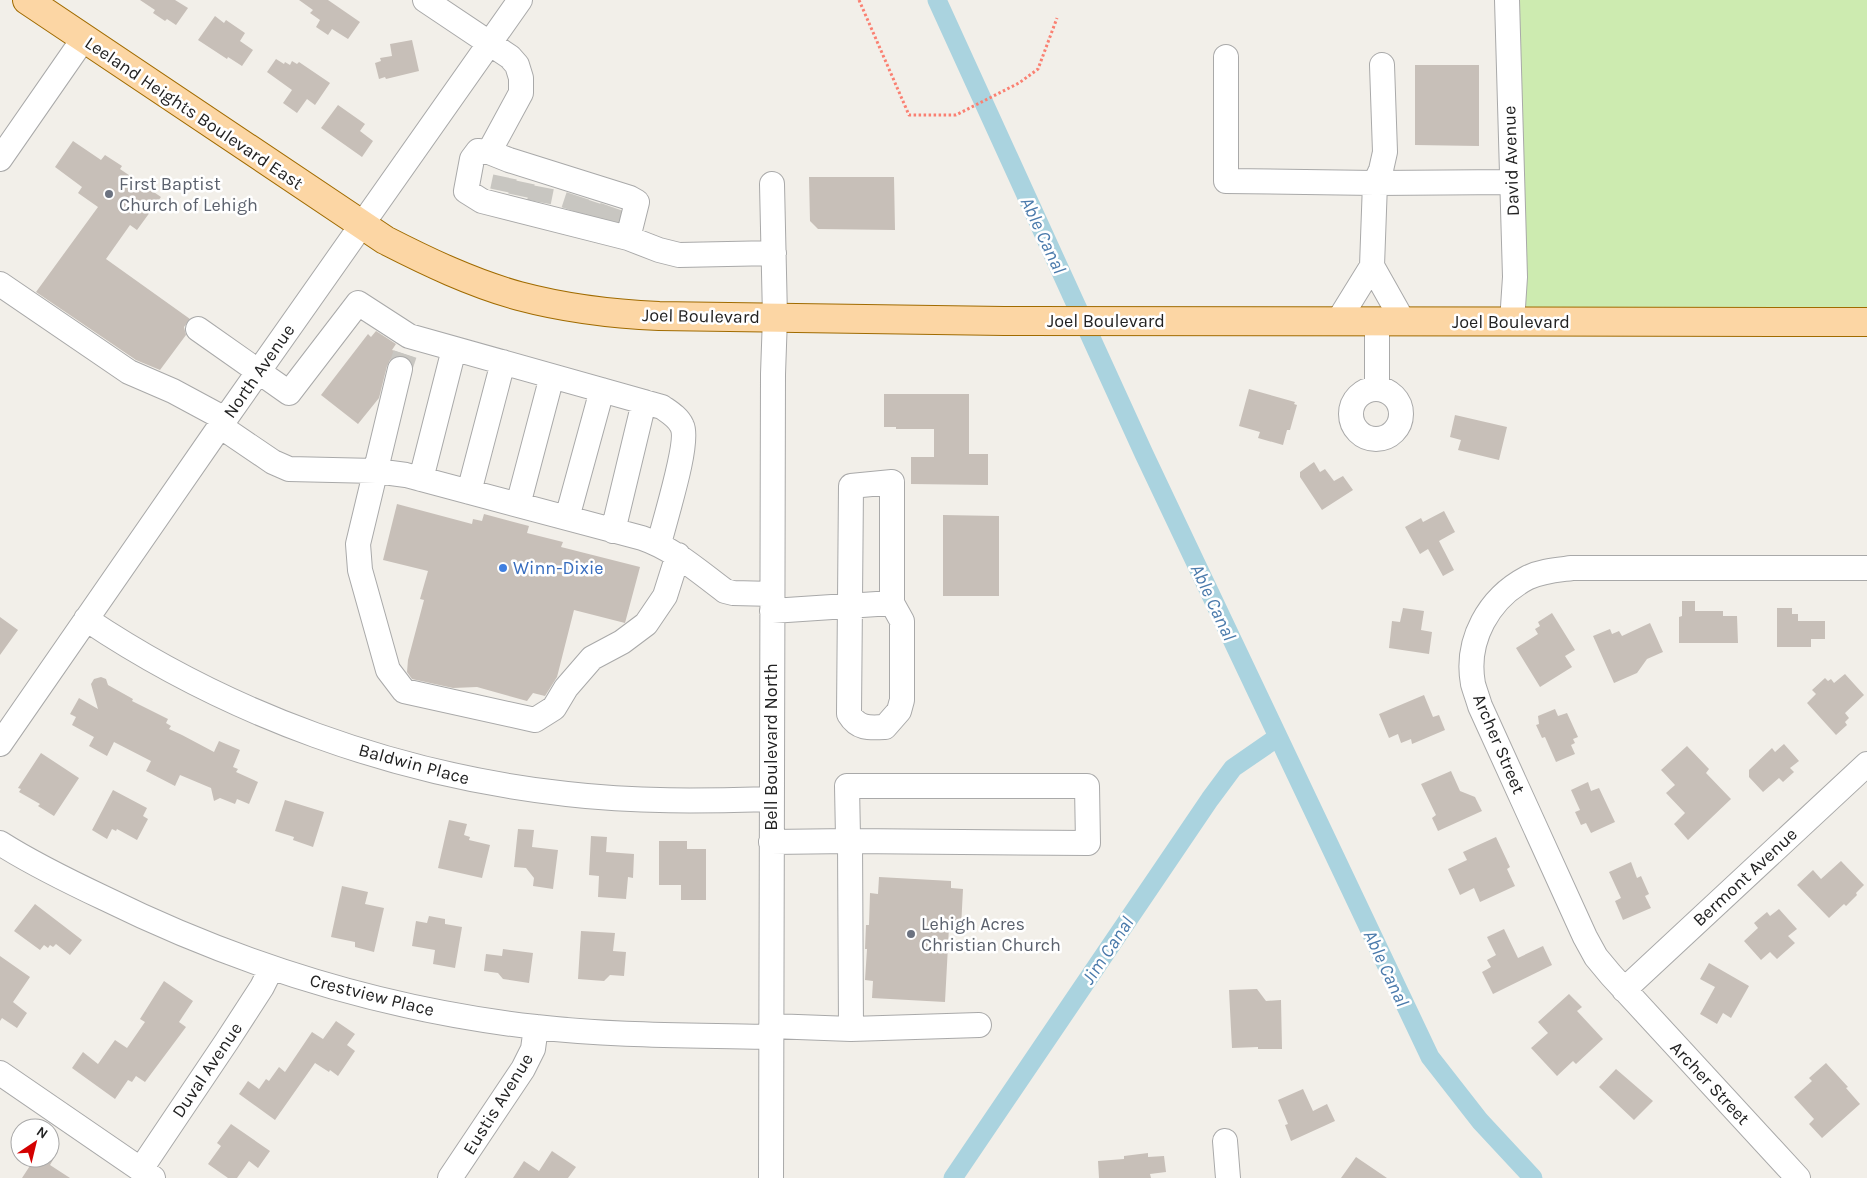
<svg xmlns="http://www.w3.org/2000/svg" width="1867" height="1178" font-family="Karla,sans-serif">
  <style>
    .grass { fill: #cdebb0 }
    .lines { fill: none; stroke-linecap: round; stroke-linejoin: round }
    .canal { stroke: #aad3df; stroke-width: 19 }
    .building { fill: #c7bfb8 }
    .minor-tunnel { stroke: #c8c6c1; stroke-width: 24; stroke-dasharray: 24 12; stroke-linecap: butt }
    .minor-casing { stroke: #a9a9a9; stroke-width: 26 }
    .major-casing { stroke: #a06b00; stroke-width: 30 }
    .path { stroke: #fa8072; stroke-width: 3; stroke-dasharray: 2.5 2.5; stroke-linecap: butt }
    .minor { stroke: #fff; stroke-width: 24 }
    .major { stroke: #fcd6a4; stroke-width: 28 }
    .worship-dot { fill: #6b7280; stroke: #fff; stroke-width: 2 }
    .shop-dot { fill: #3f7fe0; stroke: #fff; stroke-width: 2 }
    .labels { text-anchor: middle; stroke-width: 5; stroke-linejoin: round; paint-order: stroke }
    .street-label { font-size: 18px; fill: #222; stroke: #fff }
    .worship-label { font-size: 18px; fill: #5b616d; stroke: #fff; text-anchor: start }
    .shop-label { font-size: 18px; fill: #366cbe; stroke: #fff; text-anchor: start }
    .water-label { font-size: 19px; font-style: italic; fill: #4a7aab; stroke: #fff }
  </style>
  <rect width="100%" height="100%" fill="#f2efe9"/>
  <path class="grass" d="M 1516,0 L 1867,0 L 1867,312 L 1522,312 Z"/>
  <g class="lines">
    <path class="canal" d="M 937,0 L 1144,454 L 1430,1057 L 1480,1121 L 1533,1178
      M 953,1178 L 1210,799 L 1233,768 L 1278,737"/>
  </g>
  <path class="building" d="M 140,0 L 175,0 L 188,8 L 176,25 L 167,19 L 165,21 L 153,13 L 155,10 Z
    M 299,0 L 328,0 L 360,22 L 348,39 L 332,29 L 328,35 L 316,27 L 320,20 L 310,13 L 313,10 Z
    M 215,16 L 224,23 L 226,20 L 245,33 L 240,41 L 253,50 L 242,66 L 228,57 L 227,59 L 198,40 Z
    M 412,40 L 419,71 L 386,79 L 385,77 L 379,79 L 375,63 L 381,61 L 380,58 L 392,56 L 390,44 Z
    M 276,59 L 284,64 L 285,62 L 290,65 L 292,61 L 297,64 L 299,62 L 330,83 L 315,105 L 307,99 L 297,113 L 283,103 L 292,90 L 267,72 Z
    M 1415,65 L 1479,65 L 1479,146 L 1415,145 Z
    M 338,105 L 365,124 L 360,131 L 373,141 L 362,157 L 321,128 Z
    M 73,141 L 101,160 L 105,155 L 122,166 L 120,169 L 161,197 L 137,230 L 130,225 L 106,259 L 190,319 L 184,327 L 186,335 L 160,370 L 136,360 L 36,292 L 98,207 L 78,193 L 82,187 L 55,167 Z
    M 809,177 L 894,177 L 895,230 L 818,229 L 810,221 Z
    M 376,331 L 396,344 L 392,350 L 413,357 L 412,362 L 409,359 L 403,356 L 396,356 L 390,360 L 387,366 L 379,398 L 358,424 L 321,395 L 368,334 L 371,337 Z
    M 1249,389 L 1295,402 L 1294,404 L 1297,405 L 1290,430 L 1287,430 L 1283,445 L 1258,438 L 1260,432 L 1239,426 Z
    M 884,394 L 969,394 L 969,454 L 988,454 L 988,485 L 911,484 L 911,457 L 934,457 L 934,429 L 896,429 L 896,427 L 884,427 Z
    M 1455,415 L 1507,427 L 1499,460 L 1458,450 L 1461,440 L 1450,437 Z
    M 1314,462 L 1320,472 L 1325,469 L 1334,481 L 1343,476 L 1353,490 L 1322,510 L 1300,477 L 1300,472 Z
    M 397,504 L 472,524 L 473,519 L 482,521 L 484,514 L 529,526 L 527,533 L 563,542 L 561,547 L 640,567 L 625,623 L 574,610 L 557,677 L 545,696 L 533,693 L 527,701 L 477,687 L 453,688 L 412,679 L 407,672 L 408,660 L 424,600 L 420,599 L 428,571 L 383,560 Z
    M 1444,511 L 1455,532 L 1439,541 L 1454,570 L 1443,576 L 1428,549 L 1420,554 L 1405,527 L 1421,518 L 1423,522 Z
    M 943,515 L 999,516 L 999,596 L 943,596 Z
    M 1682,601 L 1695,601 L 1695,611 L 1723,611 L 1723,616 L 1737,616 L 1738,643 L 1679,643 L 1679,617 L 1682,616 Z
    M 1403,608 L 1424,611 L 1421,630 L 1432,632 L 1429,654 L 1389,648 L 1392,621 L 1400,622 Z
    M 1777,608 L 1792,608 L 1792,614 L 1798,614 L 1798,621 L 1825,621 L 1825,639 L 1811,639 L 1811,647 L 1777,647 Z
    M 1552,613 L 1575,650 L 1565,656 L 1572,667 L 1540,687 L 1516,648 L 1538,634 L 1535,629 L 1540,626 L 1538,622 Z
    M 0,617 L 18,630 L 0,655 Z
    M 1650,623 L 1663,652 L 1647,659 L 1637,673 L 1614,683 L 1593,636 L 1610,629 L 1612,634 L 1619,631 L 1622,636 Z
    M 1845,674 L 1864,695 L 1845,713 L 1849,718 L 1845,722 L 1847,725 L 1836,735 L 1807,703 L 1816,694 L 1812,690 L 1825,678 L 1828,681 L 1831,679 L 1834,683 Z
    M 101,677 L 106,679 L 108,685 L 133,699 L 132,701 L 168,719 L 166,723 L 171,726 L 169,729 L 182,735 L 214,752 L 219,741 L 240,750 L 233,767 L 238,769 L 236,772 L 258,782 L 249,804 L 237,799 L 235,804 L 220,798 L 214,801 L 211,788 L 180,775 L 175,786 L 146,771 L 151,761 L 114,742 L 107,756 L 89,746 L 94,737 L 72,725 L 76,717 L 70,714 L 79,698 L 98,709 L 91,684 L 94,679 Z
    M 1424,695 L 1433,717 L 1439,715 L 1445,730 L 1412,744 L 1411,739 L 1401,743 L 1398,734 L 1389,738 L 1379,714 Z
    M 1555,709 L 1558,716 L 1567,713 L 1578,737 L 1573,739 L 1575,743 L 1571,745 L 1575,754 L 1556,762 L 1545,737 L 1542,738 L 1536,725 L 1539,724 L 1538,716 Z
    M 1784,744 L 1799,761 L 1790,768 L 1794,772 L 1783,782 L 1779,778 L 1763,792 L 1749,777 L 1749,770 L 1772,748 L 1775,752 Z
    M 1687,746 L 1709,769 L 1706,773 L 1731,799 L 1688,840 L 1674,824 L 1685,813 L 1666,793 L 1675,785 L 1661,770 Z
    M 41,753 L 79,778 L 54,816 L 38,806 L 40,804 L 19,792 L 21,789 L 18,788 Z
    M 1451,771 L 1460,791 L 1475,797 L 1482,811 L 1438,831 L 1432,818 L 1436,815 L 1421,784 Z
    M 1588,782 L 1591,791 L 1599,788 L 1615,822 L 1591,833 L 1586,823 L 1581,825 L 1575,812 L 1580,810 L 1571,790 Z
    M 113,790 L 147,808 L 143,816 L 148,819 L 137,840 L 117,829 L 116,831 L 112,829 L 107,839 L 92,830 Z
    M 285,800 L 324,812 L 313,847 L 293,840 L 294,837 L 275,831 Z
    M 449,820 L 467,824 L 464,835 L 470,837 L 469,840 L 490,845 L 482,878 L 438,868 Z
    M 518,829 L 534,830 L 532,847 L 558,850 L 553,889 L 533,886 L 534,878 L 526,868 L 514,867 Z
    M 591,836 L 607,837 L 606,852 L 634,854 L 633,878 L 628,877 L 626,899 L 598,897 L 599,876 L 589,875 Z
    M 1496,837 L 1510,867 L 1507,869 L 1515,886 L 1480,902 L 1474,888 L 1460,895 L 1448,869 L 1467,860 L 1463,852 Z
    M 659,841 L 687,841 L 687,849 L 706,849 L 706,900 L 681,900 L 681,885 L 659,885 Z
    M 1841,861 L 1864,885 L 1856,893 L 1857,895 L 1846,906 L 1844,904 L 1829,918 L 1797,885 L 1813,870 L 1821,879 Z
    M 1631,862 L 1637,878 L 1641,876 L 1649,894 L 1645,896 L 1651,908 L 1623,920 L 1615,901 L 1621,898 L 1609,872 Z
    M 879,877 L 951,881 L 951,888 L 963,889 L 961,928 L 949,927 L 945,1002 L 872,998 L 873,981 L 865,980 L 867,949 L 865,949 L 866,925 L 869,925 L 870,893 L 878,894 Z
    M 342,886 L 368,892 L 365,904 L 384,908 L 374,952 L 355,947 L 355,942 L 331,937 Z
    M 35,904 L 82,940 L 70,955 L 56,944 L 53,947 L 50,945 L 48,948 L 44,945 L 40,950 L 14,931 Z
    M 1779,909 L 1797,929 L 1788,936 L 1795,943 L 1777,959 L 1770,952 L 1761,960 L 1744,941 L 1758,928 L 1754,923 L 1767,912 L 1770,916 Z
    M 429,916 L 445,919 L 445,924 L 462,927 L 455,968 L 433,964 L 435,950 L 412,946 L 416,921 L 427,923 Z
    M 1504,929 L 1518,958 L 1543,946 L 1552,965 L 1493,994 L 1482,972 L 1491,967 L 1487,960 L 1496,955 L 1487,937 Z
    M 581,931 L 615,933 L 613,951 L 626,952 L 624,976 L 610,975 L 604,981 L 578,979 Z
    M 503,949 L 533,953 L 529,983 L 503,979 L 498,973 L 484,971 L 486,954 L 502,956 Z
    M 0,956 L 30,977 L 13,1002 L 27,1013 L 17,1028 L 2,1018 L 0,1021 Z
    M 1709,963 L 1749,986 L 1731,1018 L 1723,1013 L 1717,1024 L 1700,1014 L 1715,987 L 1700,979 Z
    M 164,981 L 193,1001 L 179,1022 L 186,1027 L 145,1082 L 136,1076 L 132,1082 L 128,1080 L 115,1099 L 72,1068 L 83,1052 L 98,1064 L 115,1040 L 127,1048 L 145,1022 L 140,1019 Z
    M 1257,989 L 1266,1001 L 1281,1000 L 1282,1049 L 1258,1049 L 1258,1047 L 1232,1048 L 1229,990 Z
    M 1569,994 L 1582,1007 L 1577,1011 L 1603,1039 L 1576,1064 L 1573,1061 L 1557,1076 L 1531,1048 L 1548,1033 L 1538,1022 Z
    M 336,1021 L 355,1034 L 347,1045 L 355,1051 L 338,1076 L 330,1070 L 329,1072 L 315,1063 L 275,1120 L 239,1094 L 248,1081 L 259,1089 L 266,1079 L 269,1081 L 279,1067 L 285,1072 L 312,1032 L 323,1039 Z
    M 1826,1063 L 1848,1087 L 1846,1088 L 1860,1104 L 1822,1138 L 1809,1124 L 1814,1119 L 1794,1097 L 1812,1081 L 1809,1078 Z
    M 1616,1069 L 1653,1101 L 1634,1120 L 1599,1087 Z
    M 1303,1089 L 1313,1111 L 1327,1104 L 1335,1121 L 1291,1141 L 1285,1125 L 1288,1124 L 1278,1100 Z
    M 231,1124 L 270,1151 L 258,1168 L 249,1161 L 237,1178 L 228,1178 L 208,1164 L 221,1146 L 217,1143 Z
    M 552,1151 L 576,1167 L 568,1178 L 513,1178 L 524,1161 L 539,1171 Z
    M 1148,1153 L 1148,1157 L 1164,1156 L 1166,1172 L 1150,1174 L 1151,1178 L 1099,1178 L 1098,1161 L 1124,1159 L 1124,1156 Z
    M 1356,1157 L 1387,1178 L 1341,1178 Z
    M 35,1158 L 54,1158 L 50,1165 L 70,1178 L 22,1178 Z"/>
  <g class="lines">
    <path class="minor-tunnel" d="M 502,191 L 505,177
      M 520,196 L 523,182
      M 539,202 L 542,187
      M 573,211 L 578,196
      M 590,217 L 595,202
      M 607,221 L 612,207
      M 400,369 L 405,354"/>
    <g class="minor-casing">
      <path id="minor" d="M 425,0 L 510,57 L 517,65 L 521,78 L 521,93 L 489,152 L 509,160 L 630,198 L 637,202 L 628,238 L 659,250 L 679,255 L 774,253
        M 1507,0 L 1515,277 L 1512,322
        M 1226,57 L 1226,181 L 1375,183 L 1512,182
        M 489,152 L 478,151 L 472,159 L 466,191 L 482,201 L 628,238
        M 0,159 L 84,38
        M 1372,266 L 1375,183 L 1381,170 L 1385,152 L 1382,65
        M 0,284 L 129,372 L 173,391 L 225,419
        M 1338,321 L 1372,266 L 1403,321
        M 1377,321 L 1377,389
        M 198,329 L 289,393 L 358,303 L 409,336 L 662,407 C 669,412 678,417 682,426 C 690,442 664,522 659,544
        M 400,369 L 358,544 L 360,570 L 388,670 L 404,691 L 535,720 L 554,708 L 566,688 L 592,658 L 622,642 L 646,624 L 665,596 L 678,555
        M1351 414a25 25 0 1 1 50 0a25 25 0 1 1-50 0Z
        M 220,426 L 273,462 L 289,469 L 376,471 L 406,475 L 642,538 C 674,549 698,571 725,591 L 733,593 L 772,594
        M 421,479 L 454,349
        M 469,492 L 503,362
        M 518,505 L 552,376
        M 567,518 L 602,390
        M 613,531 L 644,402
        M 772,611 L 892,603 L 892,482 L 851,486 L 849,714 C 858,729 869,728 885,727 L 899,711 L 902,700 L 902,621 L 892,603
        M 86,619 C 229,715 396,775 567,794 C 635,802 703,801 771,799
        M 0,744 L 216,432 L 520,0
        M 847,786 L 1087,786 L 1088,843 L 850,841 L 848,837 Z
        M 771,842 L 850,841 L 851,1029 L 771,1026
        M 0,843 C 33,864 68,881 104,898 C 240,965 386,1010 536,1027 C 614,1036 693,1035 771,1037
        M 1624,990 L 1867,764
        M 851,1029 L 979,1025
        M 0,1073 L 153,1178
        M 1225,1141 L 1228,1178
        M 141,1169 L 227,1041 L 262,987 L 271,969
        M 450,1178 L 523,1069 L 533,1049 L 536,1027
        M 771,1178 L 773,374 L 775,317 L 772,184
        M 1798,1178 L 1611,975 L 1596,957 L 1585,937 L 1480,706 C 1478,699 1475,691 1473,684 C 1465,640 1489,598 1527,578 C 1541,571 1557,570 1572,568 L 1867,568"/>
    </g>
    <g class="major-casing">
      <path id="major" d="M 27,0 L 385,240 C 428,262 472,283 519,296 C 564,308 612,314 659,316 L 1004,321 L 1867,322"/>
    </g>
    <path class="path" d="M 859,0 L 909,115 L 956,115 L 1019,83 L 1038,69 L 1057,18"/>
    <use href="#minor" class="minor"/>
    <use href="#major" class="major"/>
  </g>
  <g class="worship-dot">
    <circle cx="109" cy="194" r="5"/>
    <circle cx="911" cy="934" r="5"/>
  </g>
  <circle class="shop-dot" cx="503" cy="568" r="5"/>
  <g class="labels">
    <g class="street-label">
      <text transform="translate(194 113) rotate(34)" y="6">Leeland Heights Boulevard East</text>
      <text transform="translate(1511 161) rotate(-92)" y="6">David Avenue</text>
      <text transform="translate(701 316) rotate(1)" y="6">Joel Boulevard</text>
      <text x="1106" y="327">Joel Boulevard</text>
      <text x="1511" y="328">Joel Boulevard</text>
      <text transform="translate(259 371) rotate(-55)" y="6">North Avenue</text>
      <text transform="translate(1499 744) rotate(67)" y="6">Archer Street</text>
      <text transform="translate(771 747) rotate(-90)" y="6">Bell Boulevard North</text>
      <text transform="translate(414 764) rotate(15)" y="6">Baldwin Place</text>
      <text transform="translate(1745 877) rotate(-43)" y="6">Bermont Avenue</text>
      <text transform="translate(372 995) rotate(14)" y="6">Crestview Place</text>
      <text transform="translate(207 1070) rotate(-56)" y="6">Duval Avenue</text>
      <text transform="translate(1710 1083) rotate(47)" y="6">Archer Street</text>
      <text transform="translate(498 1104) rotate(-58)" y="6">Eustis Avenue</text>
    </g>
    <g class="worship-label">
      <text x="119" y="190">First Baptist<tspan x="119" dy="21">Church of Lehigh</tspan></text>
      <text x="921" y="930">Lehigh Acres<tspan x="921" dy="21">Christian Church</tspan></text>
    </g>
    <g class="shop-label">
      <text x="513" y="574">Winn-Dixie</text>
    </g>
    <g class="water-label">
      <text transform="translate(1044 235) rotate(65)" y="7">Able Canal</text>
      <text transform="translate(1214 602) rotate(65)" y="7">Able Canal</text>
      <text transform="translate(1107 950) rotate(-56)" y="7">Jim Canal</text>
      <text transform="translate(1387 968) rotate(65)" y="7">Able Canal</text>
    </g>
  </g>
  <g transform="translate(35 1143) rotate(35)"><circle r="24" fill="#ffffff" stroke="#a7a7a7"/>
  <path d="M0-4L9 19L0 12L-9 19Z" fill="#d40000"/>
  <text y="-8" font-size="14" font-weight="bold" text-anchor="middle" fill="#222222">N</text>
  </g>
</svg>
